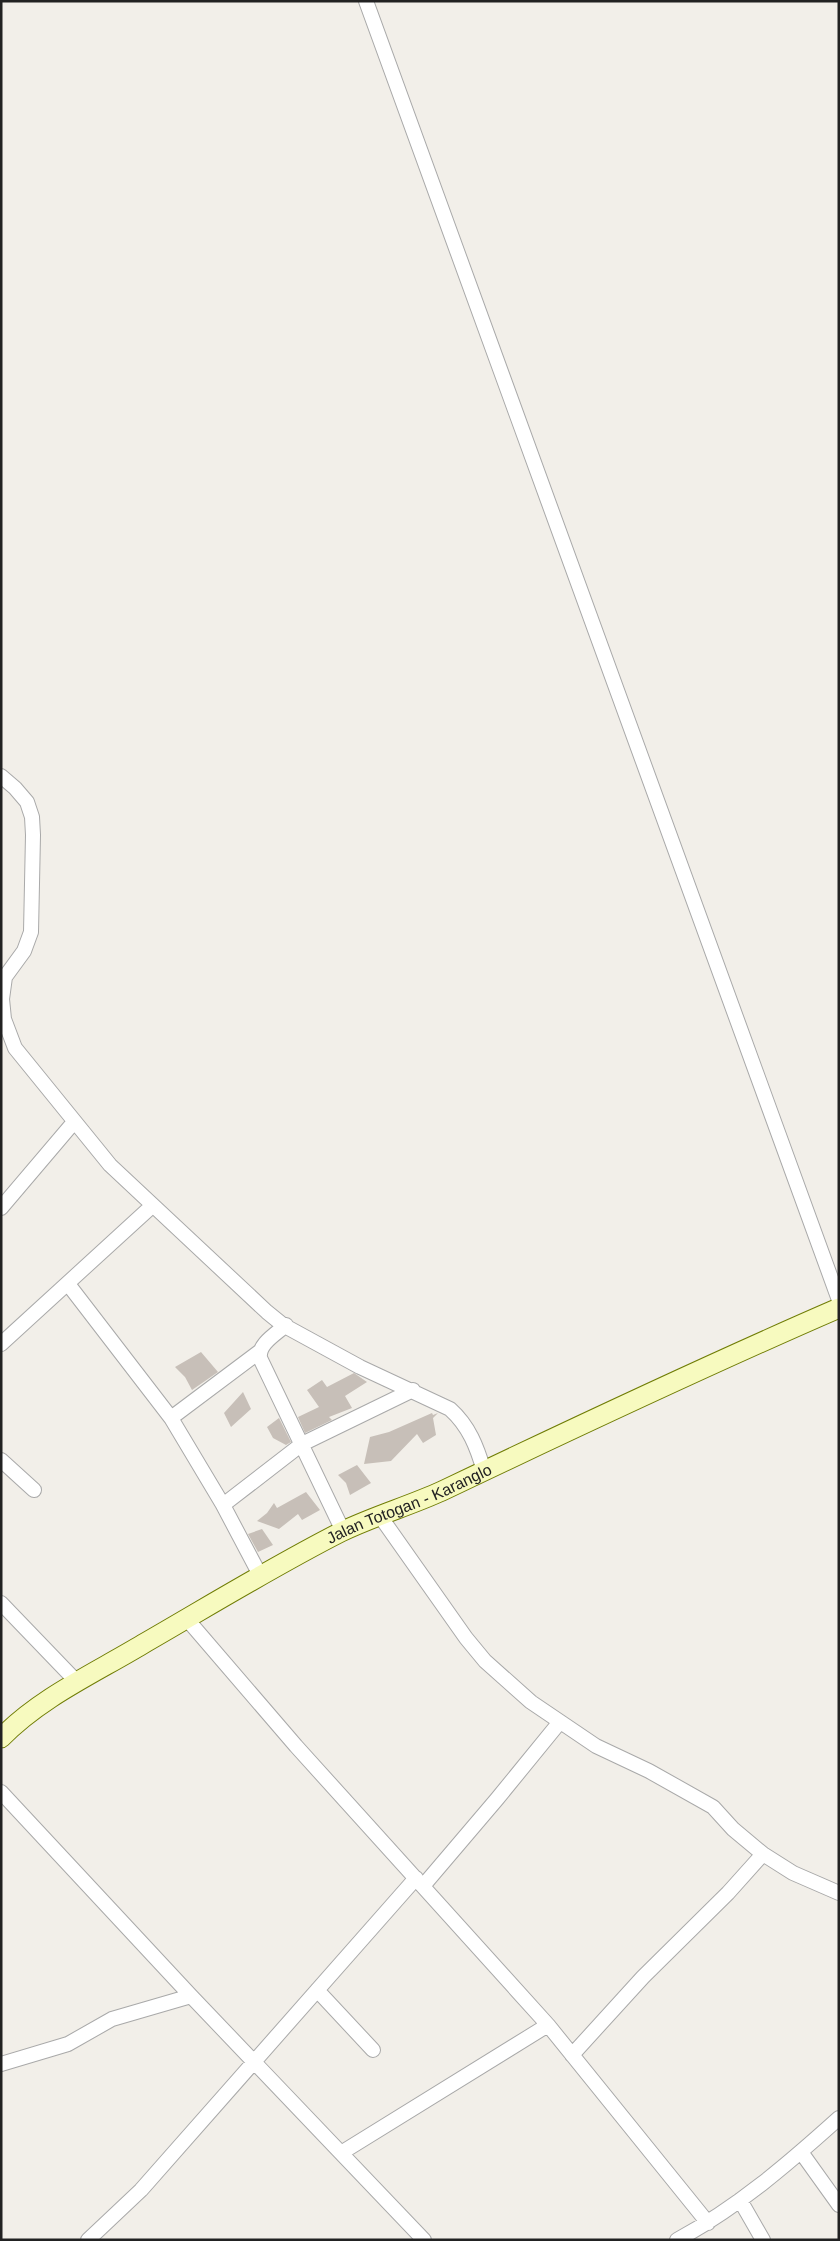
<svg xmlns="http://www.w3.org/2000/svg" width="840" height="2241" font-family="Arial,sans-serif">
  <style>
    .building { fill: #c7bfb8 }
    .lines { fill: none; stroke-linecap: round; stroke-linejoin: round }
    .street-casing { stroke: #a9a9a9; stroke-width: 16 }
    .secondary-casing { stroke: #707d05; stroke-width: 21 }
    .street { stroke: #fff; stroke-width: 14 }
    .secondary { stroke: #f7fabf; stroke-width: 19 }
    .labels { text-anchor: middle; stroke-width: 4.5; stroke-linejoin: round; paint-order: stroke }
    .street-label { font-size: 16px; fill: #222; stroke: #fff }
  </style>
  <rect width="100%" height="100%" fill="#f2efe9"/>
  <path class="building" d="M 201,1352 L 218,1372 L 192,1390 L 185,1377 L 175,1367 Z
    M 354,1373 L 367,1382 L 345,1396 L 352,1408 L 329,1417 L 332,1420 L 305,1433 L 298,1417 L 319,1407 L 307,1390 L 322,1380 L 327,1387 Z
    M 243,1392 L 251,1409 L 231,1427 L 224,1413 Z
    M 432,1413 L 433,1415 L 438,1413 L 433,1418 L 436,1435 L 423,1443 L 417,1434 L 391,1461 L 364,1464 L 370,1437 L 389,1432 Z
    M 279,1418 L 291,1442 L 286,1445 L 273,1438 L 267,1427 Z
    M 357,1465 L 371,1483 L 350,1495 L 346,1483 L 338,1475 Z
    M 306,1492 L 320,1510 L 302,1520 L 298,1514 L 279,1529 L 257,1521 L 267,1513 L 274,1503 L 277,1508 Z
    M 262,1529 L 273,1545 L 258,1552 L 248,1534 Z"/>
  <g class="lines">
    <g class="street-casing">
      <path id="street" d="M 366,1 L 839,1300
        M 1,776 L 15,788 L 27,802 L 32,817 L 33,835 L 31,932 L 24,951 L 5,977 L 2,999 L 4,1019 L 15,1048 L 110,1165 L 267,1312 L 283,1325 L 360,1367 L 450,1409 C 469,1426 477,1447 484,1471
        M 1,1208 L 74,1122
        M 68,1284 L 171,1418 L 223,1505 L 260,1575
        M 286,1325 C 276,1334 258,1344 260,1358 L 343,1531
        M 1,1344 L 152,1206
        M 171,1418 L 259,1352
        M 1,1460 L 34,1490
        M 223,1505 L 302,1444 L 413,1390
        M 380,1516 L 466,1638 L 485,1661 L 531,1702 L 596,1746 L 649,1771 L 713,1807 L 733,1829 L 763,1854 L 793,1873 L 839,1893
        M 1,1603 L 77,1682
        M 186,1618 L 296,1746 L 548,2025 L 708,2223
        M 1,1792 L 191,1996 L 424,2240
        M 423,1886 L 497,1799 L 559,1723
        M 317,1990 L 373,2050
        M 572,2055 L 643,1977 L 728,1893 L 763,1854
        M 1,2064 L 68,2044 L 112,2019 L 191,1996
        M 801,2152 L 839,2205
        M 341,2153 L 548,2025
        M 740,2200 L 763,2240
        M 88,2240 L 141,2190 L 416,1878
        M 677,2240 C 737,2208 789,2163 839,2118"/>
    </g>
    <g class="secondary-casing">
      <g id="secondary">
        <path id="s1" d="M 1,1738 C 41,1697 95,1673 143,1644 C 209,1606 274,1566 341,1532 C 374,1516 409,1506 442,1491 C 574,1428 705,1366 839,1308"/>
      </g>
    </g>
    <use href="#street" class="street"/>
    <use href="#secondary" class="secondary"/>
  </g>
  <g class="labels">
    <g class="street-label">
      <text dy="6" stroke="none"><textPath href="#s1" startOffset="472">Jalan Totogan - Karanglo</textPath></text>
    </g>
  </g>
  <rect width="840" height="2241" fill="none" stroke="#222222" stroke-width="5"/>
</svg>
